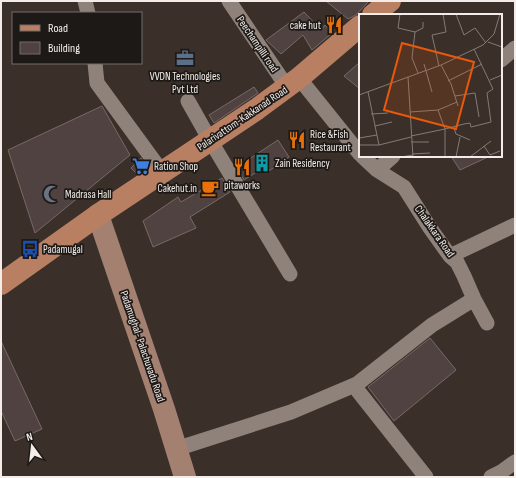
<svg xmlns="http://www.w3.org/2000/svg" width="516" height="478" font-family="'Sofia Sans Condensed',sans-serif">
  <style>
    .building { fill: #4f4240; stroke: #786967 }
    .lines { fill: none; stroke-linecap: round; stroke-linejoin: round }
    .minor { stroke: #8e827a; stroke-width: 15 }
    .secondary { stroke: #a3806f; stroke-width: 22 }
    .primary { stroke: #b97f63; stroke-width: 22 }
    .labels { text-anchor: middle; stroke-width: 3.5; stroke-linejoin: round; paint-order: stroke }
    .poi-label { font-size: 11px; fill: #f3ece8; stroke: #1d1916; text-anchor: start }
    .street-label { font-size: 11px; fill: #f3ece8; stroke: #1d1916 }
    .inset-road { fill: none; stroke: #847b75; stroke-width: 1 }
    .view { fill: #e8590c; fill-opacity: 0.15; stroke: #e8590c; stroke-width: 2 }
    .inset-edge { fill: none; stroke: #f3ece8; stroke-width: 2 }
  </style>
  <rect width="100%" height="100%" fill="#3a3029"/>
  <path class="building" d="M 326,1 L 369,1 L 356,15 L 348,19 Z
    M 304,12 L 321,30 L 325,25 L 332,33 L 312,50 L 303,35 L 281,54 L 266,40 Z
    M 360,62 L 360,89 L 344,76 Z
    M 254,87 L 258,93 L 214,123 L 209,115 Z
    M 102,106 L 130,155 L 35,233 L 8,150 Z
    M 278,140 L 289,157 L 266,173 L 263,168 L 244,180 L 237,167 Z
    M 451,156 L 490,156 L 460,170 Z
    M 141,158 L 147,167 L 137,174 L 131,168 Z
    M 222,178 L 230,192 L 190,217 L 196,228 L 153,247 L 143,221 L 178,197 L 181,202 Z
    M 430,338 L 456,370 L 394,421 L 368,387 Z
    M 1,341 L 42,429 L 15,441 L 1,411 Z"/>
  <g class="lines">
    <path class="minor" d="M 85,1 L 88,13
      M 229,1 L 287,87
      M 501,60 L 515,48
      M 95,63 L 97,83 L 162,172
      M 299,78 L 360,154
      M 188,101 L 210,140 L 290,274
      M 362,156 L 377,170 L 404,187 L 430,228 L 450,256 L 457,262 L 464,276 L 474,299 L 487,323
      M 377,170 L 393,156
      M 450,256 L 515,225
      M 176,449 L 291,412 L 357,384
      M 426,477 L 358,391 L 357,384 L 432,325 L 474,299
      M 491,477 L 501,472 L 515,462"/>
    <path class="secondary" d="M 98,215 L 164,409 L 185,477"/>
    <path class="primary" d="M 373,15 L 390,1
      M 1,284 L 98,215 L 257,109 L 299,78 L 360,26"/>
  </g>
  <defs>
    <g id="restaurant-bare" transform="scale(1.38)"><path d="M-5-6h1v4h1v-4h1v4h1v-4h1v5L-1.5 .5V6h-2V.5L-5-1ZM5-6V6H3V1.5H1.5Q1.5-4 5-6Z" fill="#e8710a" stroke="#1d1916" stroke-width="2.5" paint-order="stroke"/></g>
    <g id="office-bare" transform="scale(1.38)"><path d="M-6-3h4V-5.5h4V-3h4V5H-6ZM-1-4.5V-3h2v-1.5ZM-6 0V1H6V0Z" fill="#5c6f8a" stroke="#1d1916" stroke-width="2.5" paint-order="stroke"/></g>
    <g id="building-bare" transform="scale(1.38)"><path d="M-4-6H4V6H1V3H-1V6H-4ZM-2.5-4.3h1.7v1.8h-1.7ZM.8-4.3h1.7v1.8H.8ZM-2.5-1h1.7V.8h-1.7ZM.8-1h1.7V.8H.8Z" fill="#0f9aa8" stroke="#1d1916" stroke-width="2.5" paint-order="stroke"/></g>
    <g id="supermarket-bare" transform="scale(1.38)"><path d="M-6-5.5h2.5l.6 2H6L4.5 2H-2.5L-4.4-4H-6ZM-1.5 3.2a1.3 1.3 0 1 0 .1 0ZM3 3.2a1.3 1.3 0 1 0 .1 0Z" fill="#3f7fe0" stroke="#1d1916" stroke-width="2.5" paint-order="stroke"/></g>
    <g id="cafe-bare" transform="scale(1.38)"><path d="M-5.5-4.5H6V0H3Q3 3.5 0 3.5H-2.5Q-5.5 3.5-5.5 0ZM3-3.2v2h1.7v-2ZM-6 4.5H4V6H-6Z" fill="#e8710a" stroke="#1d1916" stroke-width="2.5" paint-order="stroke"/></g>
    <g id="mosque-bare" transform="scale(1.38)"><path d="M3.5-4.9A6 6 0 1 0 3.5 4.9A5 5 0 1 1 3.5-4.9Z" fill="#6b7280" stroke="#1d1916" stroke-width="2.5" paint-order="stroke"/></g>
    <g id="bus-bare" transform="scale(1.38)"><path d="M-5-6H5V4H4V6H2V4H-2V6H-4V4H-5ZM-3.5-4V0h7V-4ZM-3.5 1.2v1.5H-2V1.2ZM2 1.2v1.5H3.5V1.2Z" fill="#1a4fb4" stroke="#1d1916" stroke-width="2.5" paint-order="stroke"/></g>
  </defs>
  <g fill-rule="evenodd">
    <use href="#restaurant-bare" x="334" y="25"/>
    <use href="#office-bare" x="185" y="58"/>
    <use href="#restaurant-bare" x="297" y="140"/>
    <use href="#building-bare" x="262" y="163"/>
    <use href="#supermarket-bare" x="141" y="166"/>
    <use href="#restaurant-bare" x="242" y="167"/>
    <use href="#cafe-bare" x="210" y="188"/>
    <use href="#mosque-bare" x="52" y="194"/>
    <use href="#bus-bare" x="30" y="249"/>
  </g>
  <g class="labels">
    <g class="poi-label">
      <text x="321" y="29" text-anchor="end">cake hut</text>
      <text x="185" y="80" text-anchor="middle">VVDN Technologies<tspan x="185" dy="13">Pvt Ltd</tspan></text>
      <text x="310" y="138">Rice &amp;Fish<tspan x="310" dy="13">Restaurant</tspan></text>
      <text x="275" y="167">Zain Residency</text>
      <text x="154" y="170">Ration Shop</text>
      <text x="242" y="189" text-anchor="middle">pitaworks</text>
      <text x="197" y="192" text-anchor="end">Cakehut.in</text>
      <text x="65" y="198">Madrasa Hall</text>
      <text x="43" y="253">Padamugal</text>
    </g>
    <g class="street-label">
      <text transform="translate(258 44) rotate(56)" y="4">Peechampilli road</text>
      <text transform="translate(242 118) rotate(-34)" y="4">Palarivattom-Kakkanad Road</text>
      <text transform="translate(435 231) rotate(55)" y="4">Chalakkara Road</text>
      <text transform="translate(143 346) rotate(71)" y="4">Padamughal- Palachuvadu Road</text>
    </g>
  </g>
  <g transform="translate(359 14)">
    <rect width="143" height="143" fill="#3a3029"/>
    <path class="inset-road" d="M 41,0 L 39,14 L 56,18M 97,0 L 105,21 L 116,14 L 127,29M 129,28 L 143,33M 65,50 L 73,78M 82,51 L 92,70 L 99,92M 80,52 L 73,21 L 87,18 L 84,0M 59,59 L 53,44 L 56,18 L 64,14 L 64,8M 49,63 L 54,143M 131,66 L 143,61M 89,67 L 123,50M 9,78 L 20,131M 0,81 L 82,51 L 124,31 L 135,20 L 141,0M 96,82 L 116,79 L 120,103M 98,88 L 79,96 L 86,115 L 105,110 L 111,109 L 112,113 L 132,108 L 128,79 L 134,75 L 115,35M 51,98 L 79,96M 12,100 L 29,99M 16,112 L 33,108M 95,114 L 97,120 L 111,126M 52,122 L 86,115 L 86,143M 0,124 L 18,121M 52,128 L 70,128M 0,131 L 20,131 L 52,123M 125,132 L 131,141 L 141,137M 53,140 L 71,139M 42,143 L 54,141M 97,143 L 101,123M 111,143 L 132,127"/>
    <path class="view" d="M 43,29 L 115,48 L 97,115 L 25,96 Z"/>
    <rect width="143" height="143" class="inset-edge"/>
  </g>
  <rect width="516" height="478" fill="none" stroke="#f3ece8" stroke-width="4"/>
  <rect x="12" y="12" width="130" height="52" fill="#1d1916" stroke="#736d6a"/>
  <rect x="20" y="25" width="20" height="6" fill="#b97f63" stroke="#736d6a"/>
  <text x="48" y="32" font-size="12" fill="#f3ece8">Road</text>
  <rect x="20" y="42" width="20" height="12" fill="#4f4240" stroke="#736d6a"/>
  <text x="48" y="52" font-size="12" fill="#f3ece8">Building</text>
  <g transform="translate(32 446) rotate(345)" stroke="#1d1916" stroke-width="3" paint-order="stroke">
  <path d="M0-3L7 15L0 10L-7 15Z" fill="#f3ece8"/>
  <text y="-6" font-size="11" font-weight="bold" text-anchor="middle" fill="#f3ece8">N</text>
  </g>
</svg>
